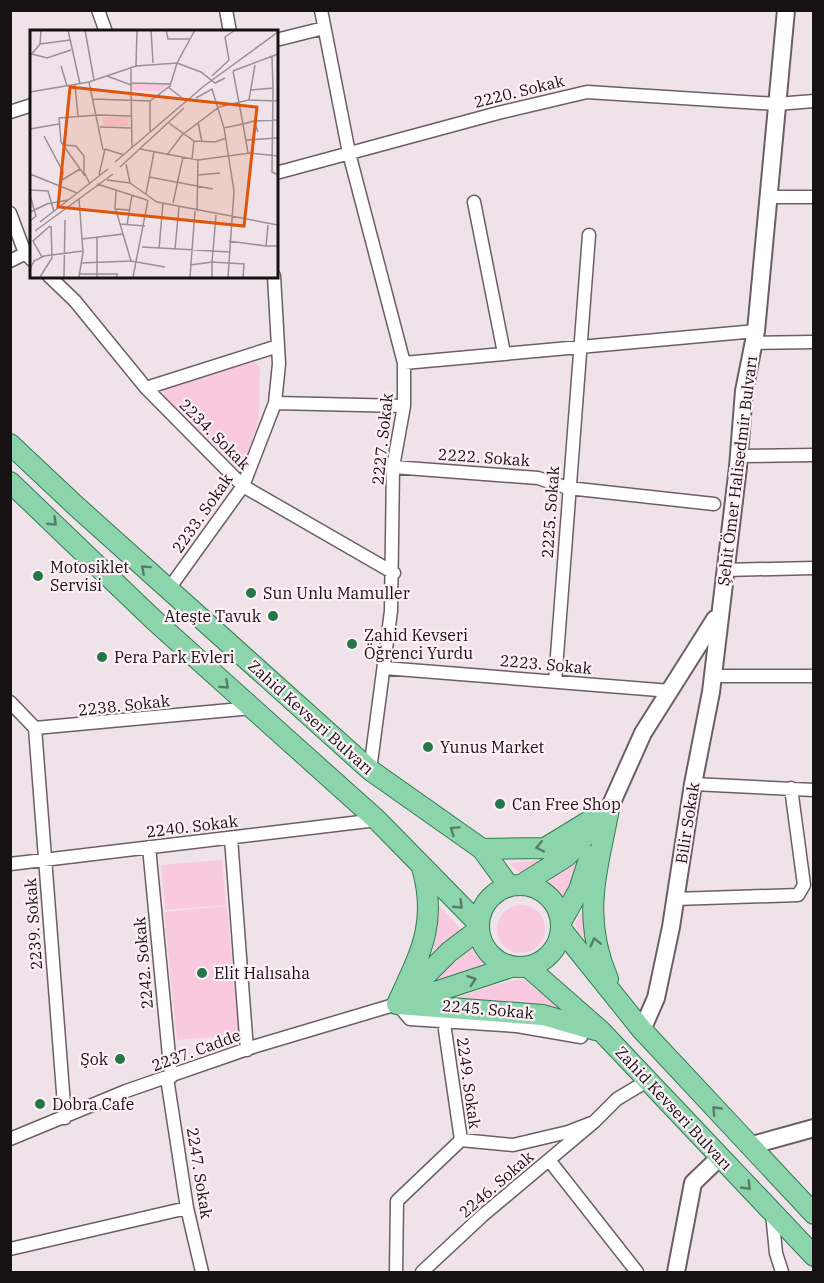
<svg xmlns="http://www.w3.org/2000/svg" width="824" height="1283" font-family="'IBM Plex Serif',serif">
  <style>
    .green { fill: #f8c9df }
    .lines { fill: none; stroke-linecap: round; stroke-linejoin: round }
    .street-casing { stroke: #6b5f65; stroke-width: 15 }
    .secondary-casing { stroke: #6b5f65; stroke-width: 20 }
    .primary-casing { stroke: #317e52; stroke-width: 22 }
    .street { stroke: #fff; stroke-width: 12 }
    .secondary { stroke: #fff; stroke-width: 16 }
    .primary { stroke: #8cd4ab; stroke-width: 20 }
    .oneway { stroke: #577d67 }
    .poi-dot { fill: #257748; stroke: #fef0f6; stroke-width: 2 }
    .labels { text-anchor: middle; stroke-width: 4.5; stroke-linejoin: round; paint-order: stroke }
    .street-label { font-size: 16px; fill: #161214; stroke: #fef0f6 }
    .poi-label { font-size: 16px; fill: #161214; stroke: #fef0f6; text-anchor: start }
    .inset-road { fill: none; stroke: #998f94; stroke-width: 1.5 }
    .view { fill: #de550c; fill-opacity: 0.15; stroke: #de550c; stroke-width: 3 }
    .inset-edge { fill: none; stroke: #161214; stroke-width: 3 }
  </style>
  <rect width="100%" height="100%" fill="#f0e2e9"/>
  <path class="green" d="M 253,362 L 260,366 L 259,418 L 246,462 L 235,465 L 164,398 L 164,387 Z
    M 576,856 L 582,857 L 584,860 L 563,902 L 546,885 Z
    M 222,860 L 226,905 L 165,910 L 161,865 Z
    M 542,860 L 524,875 L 508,863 Z
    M 438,905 L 461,929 L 433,951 L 438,925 Z
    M497 929a24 24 0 1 1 48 0a24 24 0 1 1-48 0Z
    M 227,906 L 239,1035 L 177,1040 L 164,912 Z
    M 585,906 L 590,948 L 574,925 Z
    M 475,946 L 488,964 L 436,981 L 435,978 Z
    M 523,979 L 563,1011 L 445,1001 L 509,981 Z"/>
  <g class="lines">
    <g class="street-casing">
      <path id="street" d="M 98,10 L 106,32
        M 226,10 L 230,32
        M 321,10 L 349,153 L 404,363 L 404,406 L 393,467 L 391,611 L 370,770
        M 276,40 L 324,28
        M 10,112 L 32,105
        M 276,173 L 498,113 L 587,92 L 777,104 L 814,101
        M 769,197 L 814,197
        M 474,202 L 504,353
        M 10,213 L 25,253 L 32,260
        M 10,261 L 30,251
        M 49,276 L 75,301 L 146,388 L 243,486 L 394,573
        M 753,343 L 814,342
        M 404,363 L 756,331
        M 146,388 L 278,346
        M 275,403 L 404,406
        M 739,456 L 814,455
        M 393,467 L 538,478 L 568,488 L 714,504
        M 724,570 L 814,568
        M 168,590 L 243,486 L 275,403 L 279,364 L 274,276
        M 384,668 L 671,691
        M 712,676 L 814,676
        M 555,682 L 589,235
        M 10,702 L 35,728 L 252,708
        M 35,728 L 65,1118
        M 693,784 L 814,790
        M 231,838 L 247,1050
        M 149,847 L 171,1077
        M 10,864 L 377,820
        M 675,899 L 798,895 L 804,885 L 791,788
        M 445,1030 L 461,1140
        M 167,1078 L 187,1208 L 202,1272
        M 10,1139 L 126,1091 L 256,1046 L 397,1004 L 410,1019 L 517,1026 L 581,1037
        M 461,1140 L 513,1145 L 568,1132 L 594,1122 L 617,1099 L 647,1081
        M 549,1160 L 637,1272
        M 772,1213 L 776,1253 L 782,1272
        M 10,1249 L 187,1208
        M 396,1272 L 397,1201 L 461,1140
        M 422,1272 L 482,1216 L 594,1122"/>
    </g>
    <g class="secondary-casing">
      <path id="secondary" d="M 609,809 L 643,733 L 715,619
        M 642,1030 L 656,998 L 671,927 L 693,784 L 711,692 L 738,467 L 744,391 L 756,331 L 786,10
        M 749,1146 L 814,1128
        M 676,1272 L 693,1183 L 720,1157"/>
    </g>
    <g class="primary-casing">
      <path id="primary" d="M 10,444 L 76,506 L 370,770 L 482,849 L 509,886
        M 10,482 L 155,621 L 377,820 L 478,923
        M 482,849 L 545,848 L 609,809
        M479 926a41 41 0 1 1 82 0a41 41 0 1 1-82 0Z
        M 521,885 L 567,856 L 595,825
        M 561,922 L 579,890 L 590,856
        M 561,929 L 642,1030 L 814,1214
        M 528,967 L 601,1031 L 814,1256
        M 608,979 C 581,916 597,873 609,809
        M 407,994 L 449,952 L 478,930
        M 408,1001 L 511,967
        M 397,1004 L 543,1015 L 595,1030
        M 397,1004 C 420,954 438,924 422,867"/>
    </g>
    <use href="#street" class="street"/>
    <use href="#secondary" class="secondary"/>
    <use href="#primary" class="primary"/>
  </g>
  <defs><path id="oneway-chevron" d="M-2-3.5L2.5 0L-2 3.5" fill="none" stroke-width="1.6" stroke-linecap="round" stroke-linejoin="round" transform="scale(1.5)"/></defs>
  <g class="oneway">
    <use href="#oneway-chevron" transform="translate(53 522) rotate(44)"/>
    <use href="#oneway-chevron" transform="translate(145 569) rotate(-138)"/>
    <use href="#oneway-chevron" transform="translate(225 685) rotate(42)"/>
    <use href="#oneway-chevron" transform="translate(454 830) rotate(-145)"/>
    <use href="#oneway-chevron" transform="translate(540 847) rotate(168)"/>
    <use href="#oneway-chevron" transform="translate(459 905) rotate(44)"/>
    <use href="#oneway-chevron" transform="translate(595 942) rotate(-104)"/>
    <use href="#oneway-chevron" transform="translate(472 980) rotate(-19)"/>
    <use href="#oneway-chevron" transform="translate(716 1110) rotate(-133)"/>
    <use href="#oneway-chevron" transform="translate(747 1186) rotate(46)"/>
  </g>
  <g class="poi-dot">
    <circle cx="38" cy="576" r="6"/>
    <circle cx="251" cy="593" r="6"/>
    <circle cx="273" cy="616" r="6"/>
    <circle cx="352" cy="644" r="6"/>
    <circle cx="102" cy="657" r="6"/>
    <circle cx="428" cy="747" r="6"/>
    <circle cx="500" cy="804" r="6"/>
    <circle cx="202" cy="973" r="6"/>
    <circle cx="120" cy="1059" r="6"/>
    <circle cx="40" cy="1104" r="6"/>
  </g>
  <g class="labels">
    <g class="street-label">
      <text transform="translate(519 91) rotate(-14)" y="6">2220. Sokak</text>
      <text transform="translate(215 434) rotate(45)" y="6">2234. Sokak</text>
      <text transform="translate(382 439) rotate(-84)" y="6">2227. Sokak</text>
      <text transform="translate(484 457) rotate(4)" y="6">2222. Sokak</text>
      <text transform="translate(737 471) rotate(-83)" y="6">Şehit Ömer Halisedmir Bulvarı</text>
      <text transform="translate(550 512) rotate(-86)" y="6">2225. Sokak</text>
      <text transform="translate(202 513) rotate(-55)" y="6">2233. Sokak</text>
      <text transform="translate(546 664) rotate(5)" y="6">2223. Sokak</text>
      <text transform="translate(124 705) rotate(-6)" y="6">2238. Sokak</text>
      <text transform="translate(311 717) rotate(42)" y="6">Zahid Kevseri Bulvarı</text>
      <text transform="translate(687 823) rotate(-81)" y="6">Bilir Sokak</text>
      <text transform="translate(192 826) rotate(-7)" y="6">2240. Sokak</text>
      <text transform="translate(33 924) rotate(-94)" y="6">2239. Sokak</text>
      <text transform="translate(143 963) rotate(-95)" y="6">2242. Sokak</text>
      <text transform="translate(488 1009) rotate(5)" y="6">2245. Sokak</text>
      <text transform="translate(196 1050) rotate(-20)" y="6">2237. Cadde</text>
      <text transform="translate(469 1083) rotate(82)" y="6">2249. Sokak</text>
      <text transform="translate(674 1108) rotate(47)" y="6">Zahid Kevseri Bulvarı</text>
      <text transform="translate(200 1173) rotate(81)" y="6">2247. Sokak</text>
      <text transform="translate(496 1184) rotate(-41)" y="6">2246. Sokak</text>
    </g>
    <g class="poi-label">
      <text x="50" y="573">Motosiklet<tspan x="50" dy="18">Servisi</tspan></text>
      <text x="263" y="599">Sun Unlu Mamuller</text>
      <text x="261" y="622" text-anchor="end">Ateşte Tavuk</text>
      <text x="364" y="641">Zahid Kevseri<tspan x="364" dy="18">Öğrenci Yurdu</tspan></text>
      <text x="114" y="663">Pera Park Evleri</text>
      <text x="440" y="753">Yunus Market</text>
      <text x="512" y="810">Can Free Shop</text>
      <text x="214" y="979">Elit Halısaha</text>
      <text x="108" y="1065" text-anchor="end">Şok</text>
      <text x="52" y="1110">Dobra Cafe</text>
    </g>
  </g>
  <g transform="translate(30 30)">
    <rect width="248" height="248" fill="#f0e2e9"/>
    <path d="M 101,53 L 140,54 L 131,62 L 101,60 ZM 73,87 L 99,87 L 98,96 L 73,96 Z" fill="#f8c9df"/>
    <path class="inset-road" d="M 38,0 L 50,54M 55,0 L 64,50M 121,0 L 123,33M 136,0 L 138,9 L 160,9M 165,0 L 147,33 L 171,42 L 185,53 L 195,48M 10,14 L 40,10M 2,24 L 17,28 L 41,20M 1,25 L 10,14 L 11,0M 31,36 L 37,56M 106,36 L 107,0M 203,41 L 213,94 L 224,91 L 228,102M 203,41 L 248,24M 77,46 L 101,55 L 101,37M 182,46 L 199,30 L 195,7 L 205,0M 59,52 L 73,120M 101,53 L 140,54M 45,55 L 48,86M 101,55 L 102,117M 138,57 L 156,71M 243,58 L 242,142 L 248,145M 221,60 L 243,58 L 242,26M 0,62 L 59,52 L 106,36 L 147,33 L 140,56 L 120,71 L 120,102M 166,68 L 182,59 L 194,98 L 213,94 L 218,123M 63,69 L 120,71M 219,70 L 248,71M 68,85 L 101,86M 224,91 L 248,90M 168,92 L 172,112M 139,93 L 164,111 L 185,112 L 196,108M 70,97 L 101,98M 194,98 L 204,161 L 198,247M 0,99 L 29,94M 14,106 L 33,142 L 31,155M 216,110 L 248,108M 33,115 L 46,116 L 54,126M 75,119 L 94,125M 110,119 L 168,130 L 220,123 L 248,126M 137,125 L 152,105 L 189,77 L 219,70 L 225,35M 54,126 L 54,142 L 60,154M 162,129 L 164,111M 85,132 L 174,56 L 248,2M 96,134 L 100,153M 90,137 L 154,78M 0,144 L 47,163M 69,145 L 75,119M 168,145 L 190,143M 55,146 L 31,112 L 29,88 L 68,85M 119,147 L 183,159M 32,150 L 50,139M 77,150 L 100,153M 100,153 L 127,172 L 248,195M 67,154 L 117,170M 0,160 L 18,161 L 24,182M 86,161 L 85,179 L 100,180M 116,164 L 124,122M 0,165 L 6,186 L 0,191M 49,169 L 53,222 L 49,247M 143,173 L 153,127M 167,181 L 168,130M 0,182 L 17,174 L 38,170M 186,185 L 183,221 L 199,222M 10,192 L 78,139M 90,194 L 115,196M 97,195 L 102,165M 238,195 L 236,216 L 248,216M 5,201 L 83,144M 93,204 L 101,231M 67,207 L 67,247M 52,209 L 93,204 L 86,180M 199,211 L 236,216M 112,217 L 183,221 L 182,232 L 160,235M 129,219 L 133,173M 145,219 L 149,177M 12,227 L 3,211 L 20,196M 51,233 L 101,231 L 135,237M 0,239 L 4,231 L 14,226 L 53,221M 50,244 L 87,244 L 87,247M 10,247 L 22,228 L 21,196M 34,247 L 35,190M 103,247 L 118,170M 160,247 L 165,181M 182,247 L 182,232 L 214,234 L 213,247"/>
    <path class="view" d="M 40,57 L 227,77 L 214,196 L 28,177 Z"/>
    <rect width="248" height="248" class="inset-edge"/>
  </g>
  <rect width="824" height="1283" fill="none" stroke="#161214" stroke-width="24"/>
</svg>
